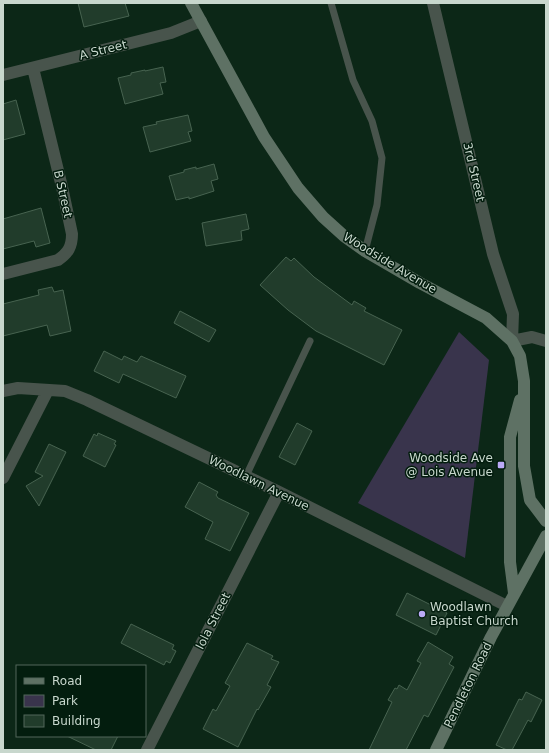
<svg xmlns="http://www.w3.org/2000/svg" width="549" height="753" font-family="'DejaVu Sans',sans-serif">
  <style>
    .green { fill: #39344c }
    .building { fill: #213c2b; stroke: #476350 }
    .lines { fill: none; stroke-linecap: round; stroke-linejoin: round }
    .lane { stroke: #48544c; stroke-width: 7 }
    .street { stroke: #48544c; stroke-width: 12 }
    .secondary { stroke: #5e7164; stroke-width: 12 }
    .poi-dot { fill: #bbaaf6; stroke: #031d0e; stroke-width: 1.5 }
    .labels { text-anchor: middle; stroke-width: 3; stroke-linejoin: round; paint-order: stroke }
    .street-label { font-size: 12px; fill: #c8d7cd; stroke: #031d0e }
    .poi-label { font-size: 12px; fill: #c8d7cd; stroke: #031d0e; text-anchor: end }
  </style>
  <rect width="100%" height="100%" fill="#0c2717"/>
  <path class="green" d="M 459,332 L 489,360 L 465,558 L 358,503 Z"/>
  <path class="building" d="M 78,3 L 125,3 L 129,16 L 84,27 Z
    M 163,67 L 166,82 L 160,83 L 163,94 L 125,104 L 118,78 L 131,75 L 131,73 L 145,70 L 145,71 Z
    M 16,100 L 25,134 L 3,140 L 3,104 Z
    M 188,115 L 192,131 L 188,132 L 191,141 L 150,152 L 143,127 L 157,124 L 156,122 Z
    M 214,164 L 218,179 L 211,181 L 214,191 L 189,199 L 189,197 L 176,200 L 169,176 L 184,172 L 184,170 L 196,167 L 196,169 Z
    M 41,208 L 50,243 L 36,247 L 34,241 L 3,249 L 3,219 Z
    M 246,214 L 249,229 L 241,231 L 242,240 L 206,246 L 202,223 Z
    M 286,257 L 291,261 L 294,258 L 314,277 L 352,305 L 354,301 L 366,308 L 364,311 L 402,330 L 384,365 L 316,331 L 288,310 L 260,285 Z
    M 52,287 L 54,292 L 63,290 L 71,331 L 50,336 L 47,325 L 3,336 L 3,304 L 39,295 L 38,290 Z
    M 180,311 L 216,330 L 209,342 L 174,323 Z
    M 104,351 L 122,360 L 124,356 L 137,362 L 141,356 L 186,376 L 176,398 L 123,374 L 119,383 L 94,371 Z
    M 297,423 L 312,431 L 295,465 L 279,457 Z
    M 98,433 L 116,441 L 114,444 L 116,445 L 105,467 L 83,456 L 94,434 L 97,436 Z
    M 49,444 L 66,452 L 39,506 L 26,486 L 43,476 L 35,472 Z
    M 199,482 L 218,492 L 216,495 L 218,498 L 249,513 L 230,551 L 205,539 L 213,522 L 185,507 Z
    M 407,593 L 447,613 L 436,635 L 396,615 Z
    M 131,624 L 174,645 L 172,649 L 176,651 L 170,663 L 166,661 L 164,665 L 121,643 Z
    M 428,642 L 453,657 L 449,664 L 454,667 L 428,717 L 424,715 L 406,750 L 369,750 L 392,702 L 388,700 L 395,688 L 397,689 L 399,685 L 407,690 L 421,663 L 417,661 Z
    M 247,643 L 273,656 L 271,659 L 279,662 L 267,685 L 271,687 L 258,710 L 257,709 L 238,747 L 203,729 L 213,709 L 216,711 L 230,686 L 225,683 Z
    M 526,692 L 542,700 L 531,722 L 528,720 L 512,750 L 507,750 L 496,745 L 519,699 L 522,700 Z
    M 67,736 L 118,736 L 111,750 L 96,750 Z"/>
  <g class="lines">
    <path class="lane" d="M 331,3 L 353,80 L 372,121 L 382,158 L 377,205 L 365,251
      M 246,476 L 310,341"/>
    <path class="street" d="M 433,3 L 493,254 L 513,314 L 512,341 L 532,337 L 546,341
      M 3,75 L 171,33 L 201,21
      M 3,274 L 58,260 C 68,253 72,247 72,234 L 62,187 L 33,68
      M 3,391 L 18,388 L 65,391 L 87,400 L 279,492 L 507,606
      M 3,478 L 48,390
      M 147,750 L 279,492"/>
    <path class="secondary" d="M 191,3 L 264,137 L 298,188 L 323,217 L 344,236 L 365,251 L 420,283 L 486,318 L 512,341 L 520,356 L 524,381 L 524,466 L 530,500 L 546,521
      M 514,593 L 510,562 L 510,437 L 520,400
      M 436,750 L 491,637 L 546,536"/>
  </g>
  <g class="poi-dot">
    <rect x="497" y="461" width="8" height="8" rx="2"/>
    <circle cx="422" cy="614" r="4"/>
  </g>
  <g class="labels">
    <g class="street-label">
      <text transform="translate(103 50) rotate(-14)" y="4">A Street</text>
      <text transform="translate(474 172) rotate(77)" y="4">3rd Street</text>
      <text transform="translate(63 194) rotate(77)" y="4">B Street</text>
      <text transform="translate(390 263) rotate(31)" y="4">Woodside Avenue</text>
      <text transform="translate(259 483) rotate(26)" y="4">Woodlawn Avenue</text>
      <text transform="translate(213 621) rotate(-63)" y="4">Iola Street</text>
      <text transform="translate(468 685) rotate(-64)" y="4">Pendleton Road</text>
    </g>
    <g class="poi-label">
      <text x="493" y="462">Woodside Ave<tspan x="493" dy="14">@ Lois Avenue</tspan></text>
      <text x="430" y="611" text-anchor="start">Woodlawn<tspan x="430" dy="14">Baptist Church</tspan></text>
    </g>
  </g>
  <rect width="549" height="753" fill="none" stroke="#c8d7cd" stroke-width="8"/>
  <rect x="16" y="665" width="130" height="72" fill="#031d0e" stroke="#52675a"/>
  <rect x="24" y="678" width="20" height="6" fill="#5e7164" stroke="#52675a"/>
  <text x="52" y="685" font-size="12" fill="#c8d7cd">Road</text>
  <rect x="24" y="695" width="20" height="12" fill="#39344c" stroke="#52675a"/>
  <text x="52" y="705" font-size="12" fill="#c8d7cd">Park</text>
  <rect x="24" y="715" width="20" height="12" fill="#213c2b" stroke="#52675a"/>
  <text x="52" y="725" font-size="12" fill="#c8d7cd">Building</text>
</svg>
